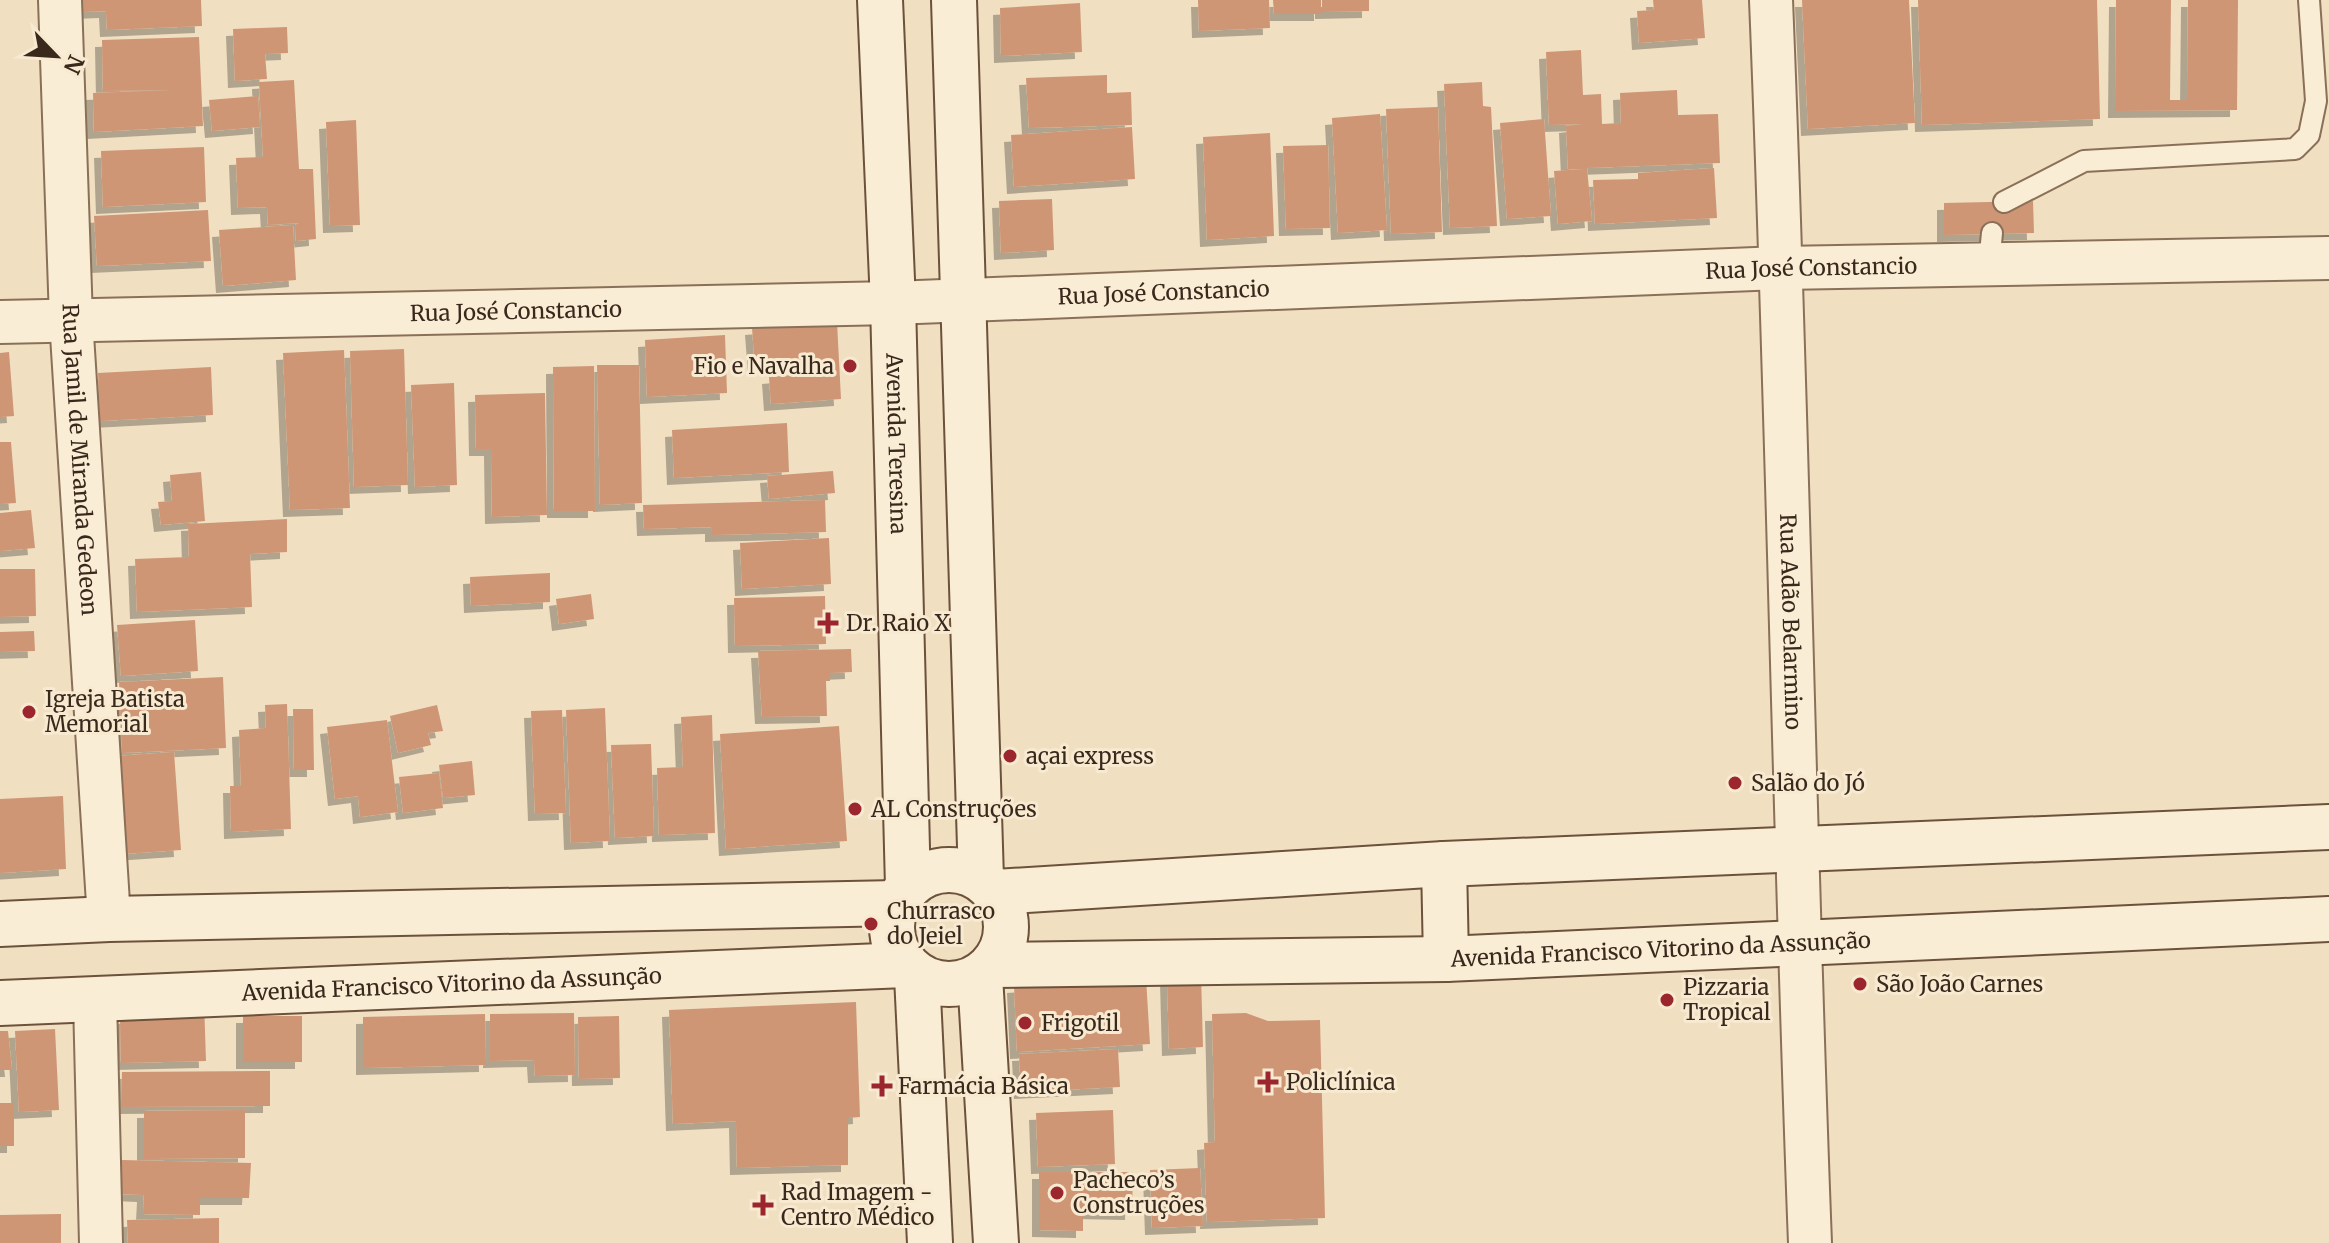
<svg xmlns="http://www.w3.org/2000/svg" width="2329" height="1243" font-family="Merriweather,serif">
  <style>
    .building { fill: #cf9676; filter: url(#shadow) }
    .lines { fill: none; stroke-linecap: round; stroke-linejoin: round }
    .service-casing { stroke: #8a7058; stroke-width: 24 }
    .minor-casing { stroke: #8a7058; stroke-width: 46 }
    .secondary-casing { stroke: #6c513b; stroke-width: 48 }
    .service { stroke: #faedd5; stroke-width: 20 }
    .minor { stroke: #faedd5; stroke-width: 42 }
    .secondary { stroke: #faedd5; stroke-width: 44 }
    .poi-dot { fill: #9b262d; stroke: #f7ead1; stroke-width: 3 }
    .labels { text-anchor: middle; stroke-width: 6; stroke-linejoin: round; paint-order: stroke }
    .street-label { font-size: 22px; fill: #39291d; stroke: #f7ead1 }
    .poi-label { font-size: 22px; fill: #39291d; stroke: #f7ead1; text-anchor: start }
  </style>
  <defs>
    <filter id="shadow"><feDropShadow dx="-7" dy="7" stdDeviation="0" flood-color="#0004"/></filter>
  </defs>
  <rect width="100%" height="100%" fill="#f0dfc1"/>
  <path class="building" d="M 82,0 L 201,0 L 202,26 L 107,30 L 106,11 L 82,12 Z
    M 1198,0 L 1269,0 L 1270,28 L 1199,31 Z
    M 1273,0 L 1321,0 L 1321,14 L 1274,14 Z
    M 1322,0 L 1369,0 L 1369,11 L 1322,12 Z
    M 1653,0 L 1702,0 L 1705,38 L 1639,43 L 1637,11 L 1654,10 Z
    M 1802,0 L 1909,0 L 1915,123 L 1808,129 Z
    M 1918,0 L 2097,0 L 2100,119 L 1922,125 Z
    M 2116,0 L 2171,0 L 2170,100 L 2187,100 L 2188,0 L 2238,0 L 2237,110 L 2115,111 Z
    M 1080,3 L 1082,52 L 1001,56 L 1000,8 Z
    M 287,27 L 288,53 L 265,54 L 267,79 L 235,81 L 233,29 Z
    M 199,37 L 203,126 L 94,132 L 93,93 L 172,90 L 103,91 L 102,40 Z
    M 1581,50 L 1583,95 L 1601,94 L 1602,124 L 1621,123 L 1620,93 L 1677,90 L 1678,115 L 1718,114 L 1720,163 L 1587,168 L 1592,221 L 1558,224 L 1554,171 L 1584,169 L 1568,169 L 1566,126 L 1583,124 L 1549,125 L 1546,52 Z
    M 1107,75 L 1107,93 L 1131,92 L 1132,125 L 1029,128 L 1026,78 Z
    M 294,80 L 299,169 L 313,169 L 316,239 L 296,241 L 295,225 L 299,223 L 268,225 L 267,207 L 238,208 L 236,158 L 263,157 L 259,82 Z
    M 1482,82 L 1483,106 L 1491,107 L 1497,226 L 1450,228 L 1444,84 Z
    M 258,96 L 260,127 L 212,131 L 209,100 Z
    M 1438,107 L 1442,232 L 1391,234 L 1386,109 Z
    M 1380,114 L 1387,230 L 1338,233 L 1332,118 Z
    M 1544,119 L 1551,216 L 1507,219 L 1500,123 Z
    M 356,120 L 360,225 L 330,226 L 326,122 Z
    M 1132,127 L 1135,179 L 1014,187 L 1011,135 Z
    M 1270,133 L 1274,236 L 1207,240 L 1203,137 Z
    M 1328,145 L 1330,228 L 1286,229 L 1283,146 Z
    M 204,147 L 206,202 L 103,207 L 101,151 Z
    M 1714,168 L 1717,218 L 1595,224 L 1593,180 L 1638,179 L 1638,173 Z
    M 1052,199 L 1054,250 L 1001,253 L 999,201 Z
    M 2033,201 L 2034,233 L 1944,235 L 1944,203 Z
    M 208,210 L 211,261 L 97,266 L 94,216 Z
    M 293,225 L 296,280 L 223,286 L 219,230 Z
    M 837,322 L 841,399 L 771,404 L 769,377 L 805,374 L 805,363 L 755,367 L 752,328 Z
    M 725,335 L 727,393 L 647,397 L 645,340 Z
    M 404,349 L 408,485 L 354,487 L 350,351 Z
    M 344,350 L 350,508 L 290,510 L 283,353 Z
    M 9,352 L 14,416 L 0,417 L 0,353 Z
    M 597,365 L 639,365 L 642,503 L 600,505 Z
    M 594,366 L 595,511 L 554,511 L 553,367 Z
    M 211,367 L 213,415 L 100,421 L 98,373 Z
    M 454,383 L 457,485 L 415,487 L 411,385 Z
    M 545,393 L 547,515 L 492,517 L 491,449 L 476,449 L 475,395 Z
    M 787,423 L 789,472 L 674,478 L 672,430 Z
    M 0,442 L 11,442 L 16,503 L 0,504 Z
    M 833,471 L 835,493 L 769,499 L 767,476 Z
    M 201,472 L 205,521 L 161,525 L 158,502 L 172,501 L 170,475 Z
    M 825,500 L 826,532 L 712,535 L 712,527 L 644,529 L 643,505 Z
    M 31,510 L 35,548 L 0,551 L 0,513 Z
    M 287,519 L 287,552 L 250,554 L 252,607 L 137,612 L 135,559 L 189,557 L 188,524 Z
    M 829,538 L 831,584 L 742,589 L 740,543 Z
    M 0,569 L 35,569 L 36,616 L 0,617 Z
    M 550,573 L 550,602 L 471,606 L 470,577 Z
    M 591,594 L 594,619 L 559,624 L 556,599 Z
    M 825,596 L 826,644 L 735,646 L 734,598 Z
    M 195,620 L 198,671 L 121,676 L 117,625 Z
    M 34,631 L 35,651 L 0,652 L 0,632 Z
    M 851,649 L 852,672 L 830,673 L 830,681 L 826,681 L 827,716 L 762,717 L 758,651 Z
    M 223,677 L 226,748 L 122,753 L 119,682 Z
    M 287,704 L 291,829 L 231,832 L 230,786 L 241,786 L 239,730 L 266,728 L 265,705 Z
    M 437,705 L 443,731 L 428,733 L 431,745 L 398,753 L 390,716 Z
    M 605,708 L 610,841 L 571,843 L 566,710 Z
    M 293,709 L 313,709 L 314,770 L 294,770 Z
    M 562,710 L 566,813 L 535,814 L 531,711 Z
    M 712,715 L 715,833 L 659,835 L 657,768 L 683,767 L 681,717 Z
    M 387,720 L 398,812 L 360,817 L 358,796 L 335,799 L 327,727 Z
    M 839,726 L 847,841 L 726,849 L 720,734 Z
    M 651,744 L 654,836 L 615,838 L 611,745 Z
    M 174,752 L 181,850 L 122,854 L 117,756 Z
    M 472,761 L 475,795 L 443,798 L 439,765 Z
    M 439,773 L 443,808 L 403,813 L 399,777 Z
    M 63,796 L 66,869 L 0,873 L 0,799 Z
    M 1201,974 L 1203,1047 L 1169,1049 L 1167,976 Z
    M 1146,978 L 1150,1044 L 1017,1052 L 1014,986 Z
    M 204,1001 L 206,1061 L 121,1063 L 120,1018 Z
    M 856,1002 L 860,1117 L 848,1118 L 848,1165 L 737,1168 L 736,1121 L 673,1124 L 669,1010 Z
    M 574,1013 L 575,1075 L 535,1076 L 534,1060 L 490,1061 L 490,1014 Z
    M 1246,1013 L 1268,1021 L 1320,1020 L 1325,1218 L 1207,1222 L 1204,1143 L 1215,1142 L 1212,1014 Z
    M 485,1014 L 486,1065 L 363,1068 L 363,1017 Z
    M 243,1016 L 302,1016 L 302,1062 L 243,1062 Z
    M 619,1016 L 620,1078 L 579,1079 L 578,1017 Z
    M 55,1029 L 59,1110 L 19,1112 L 15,1031 Z
    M 0,1031 L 8,1031 L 12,1070 L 0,1070 Z
    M 1118,1049 L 1120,1087 L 1021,1092 L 1019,1054 Z
    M 270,1071 L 270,1106 L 121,1107 L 122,1072 Z
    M 0,1103 L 14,1103 L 14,1146 L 0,1146 Z
    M 245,1110 L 245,1158 L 144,1159 L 144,1111 Z
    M 1113,1110 L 1115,1164 L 1038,1167 L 1036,1113 Z
    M 122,1160 L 251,1163 L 249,1198 L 200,1198 L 200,1215 L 143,1214 L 144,1195 L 121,1194 Z
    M 1200,1168 L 1203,1226 L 1152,1228 L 1150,1170 Z
    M 1039,1172 L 1133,1172 L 1132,1213 L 1083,1212 L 1083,1231 L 1039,1230 Z
    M 61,1214 L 61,1243 L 0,1243 L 0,1215 Z
    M 219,1218 L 219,1243 L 128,1243 L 127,1220 Z"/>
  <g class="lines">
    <g class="service-casing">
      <path id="service" d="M 2004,202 L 2084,161 L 2295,149 L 2309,135 L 2316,101 L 2309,0
        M 1989,264 L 1992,233"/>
    </g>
    <g class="minor-casing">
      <g id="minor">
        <path id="s1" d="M 60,0 L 71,319 L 109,919"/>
        <path id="s2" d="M 1771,0 C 1788,414 1794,829 1810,1243"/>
        <path id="s3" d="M 0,322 L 893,303 L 1782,268 L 2329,258"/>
        <path d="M 95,1000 L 101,1243"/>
      </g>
    </g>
    <g class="secondary-casing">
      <g id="secondary">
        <path id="s4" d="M 880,0 L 893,303 L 908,887"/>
        <path d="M 954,0 L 981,879"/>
        <path d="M 1444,864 L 1446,959"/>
        <circle cx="949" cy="927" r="57"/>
        <path d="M 996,892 L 1444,864 L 2329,827"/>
        <path d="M 0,924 L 109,919 L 897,903"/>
        <path id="s5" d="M 993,965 L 1446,959 L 2329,919"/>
        <path d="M 917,976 L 930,1243"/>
        <path d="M 980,976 L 996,1243"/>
        <path id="s6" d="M 0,1003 L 905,965"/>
      </g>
    </g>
    <use href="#service" class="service"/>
    <use href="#minor" class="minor"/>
    <use href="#secondary" class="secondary"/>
  </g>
  <g class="poi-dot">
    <circle cx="850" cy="366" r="8"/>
    <path d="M824 611h8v8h8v8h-8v8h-8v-8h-8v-8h8z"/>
    <circle cx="29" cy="712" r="8"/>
    <circle cx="1010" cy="756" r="8"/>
    <circle cx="1735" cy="783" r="8"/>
    <circle cx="855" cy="809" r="8"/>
    <circle cx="871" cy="924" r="8"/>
    <circle cx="1860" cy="984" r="8"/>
    <circle cx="1667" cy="1000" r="8"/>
    <circle cx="1025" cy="1023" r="8"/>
    <path d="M1264 1070h8v8h8v8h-8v8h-8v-8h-8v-8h8z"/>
    <path d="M878 1074h8v8h8v8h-8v8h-8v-8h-8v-8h8z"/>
    <circle cx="1057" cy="1193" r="8"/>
    <path d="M759 1193h8v8h8v8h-8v8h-8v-8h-8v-8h8z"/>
  </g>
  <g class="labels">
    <g class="street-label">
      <text dy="8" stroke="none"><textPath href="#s3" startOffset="1812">Rua José Constancio</textPath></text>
      <text dy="8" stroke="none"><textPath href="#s3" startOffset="1164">Rua José Constancio</textPath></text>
      <text dy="8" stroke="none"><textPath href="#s3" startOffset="516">Rua José Constancio</textPath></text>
      <text dy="8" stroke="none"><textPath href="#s4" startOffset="444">Avenida Teresina</textPath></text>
      <text dy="8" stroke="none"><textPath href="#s1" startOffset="460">Rua Jamil de Miranda Gedeon</textPath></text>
      <text dy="8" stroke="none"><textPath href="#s2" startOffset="622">Rua Adão Belarmino</textPath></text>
      <text dy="8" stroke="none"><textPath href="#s5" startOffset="668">Avenida Francisco Vitorino da Assunção</textPath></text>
      <text dy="8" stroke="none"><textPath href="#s6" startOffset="452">Avenida Francisco Vitorino da Assunção</textPath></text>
    </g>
    <g class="poi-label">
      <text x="834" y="374" text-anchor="end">Fio e Navalha</text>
      <text x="846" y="631">Dr. Raio X</text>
      <text x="45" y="707">Igreja Batista<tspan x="45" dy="25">Memorial</tspan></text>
      <text x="1026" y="764">açai express</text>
      <text x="1751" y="791">Salão do Jó</text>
      <text x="871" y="817">AL Construções</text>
      <text x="887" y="919">Churrasco<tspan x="887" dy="25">do Jeiel</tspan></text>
      <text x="1876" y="992">São João Carnes</text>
      <text x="1683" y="995">Pizzaria<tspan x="1683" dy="25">Tropical</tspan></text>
      <text x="1041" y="1031">Frigotil</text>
      <text x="1286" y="1090">Policlínica</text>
      <text x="898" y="1094">Farmácia Básica</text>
      <text x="1073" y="1188">Pacheco’s<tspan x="1073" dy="25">Construções</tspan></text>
      <text x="781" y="1200">Rad Imagem -<tspan x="781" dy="25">Centro Médico</tspan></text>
    </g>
  </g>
  <g transform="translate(56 56) rotate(115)" stroke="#f7ead1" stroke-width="6" paint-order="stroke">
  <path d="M0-6L14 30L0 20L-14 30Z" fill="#39291d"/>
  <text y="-12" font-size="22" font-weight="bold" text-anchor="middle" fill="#39291d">N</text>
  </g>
</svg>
